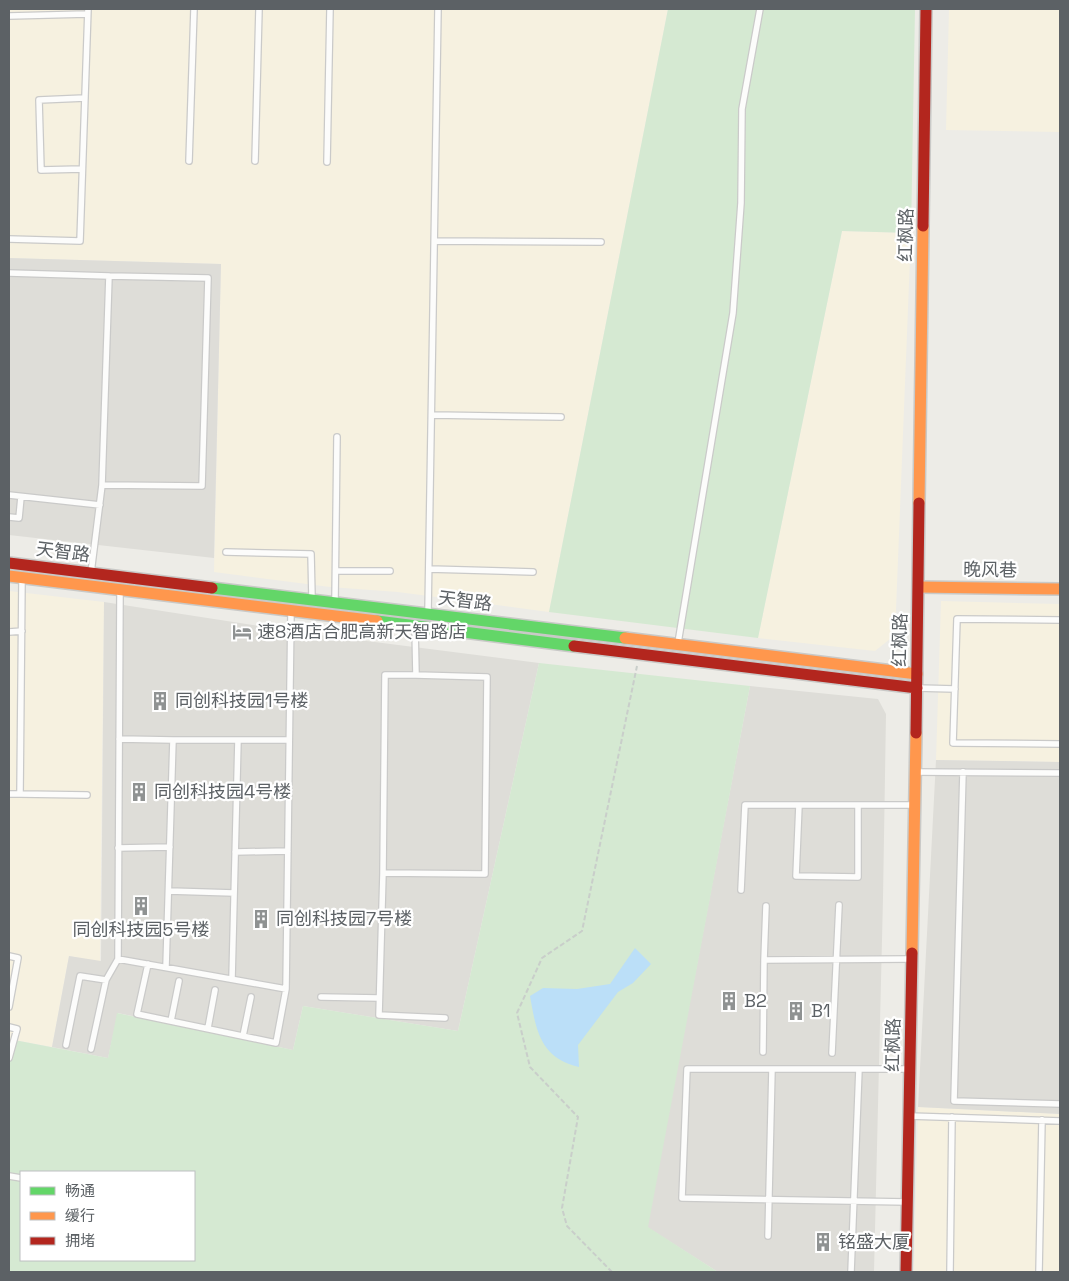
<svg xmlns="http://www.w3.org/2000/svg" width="1069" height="1281" font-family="'Space Grotesk','Noto Sans SC',sans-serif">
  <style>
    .commercial { fill: #f6f1e0 }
    .industrial { fill: #deddd8 }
    .green { fill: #d5e9d2; fill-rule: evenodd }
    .water { fill: #bbdff8 }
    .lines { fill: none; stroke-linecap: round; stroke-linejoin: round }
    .lane-casing { stroke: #cacac9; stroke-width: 8 }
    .fast-casing { stroke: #c9c9c7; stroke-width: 14 }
    .slow-casing { stroke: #c9c9c7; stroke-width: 14 }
    .jam-casing { stroke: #c9c9c7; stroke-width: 14 }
    .path { stroke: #c9ceca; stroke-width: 2; stroke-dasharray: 5 2.5; stroke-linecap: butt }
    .lane { stroke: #fcfcfb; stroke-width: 5.5 }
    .fast { stroke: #63d668; stroke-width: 11 }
    .slow { stroke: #ff974d; stroke-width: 11 }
    .jam { stroke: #b3261e; stroke-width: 11 }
    .labels { text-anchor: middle; stroke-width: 4.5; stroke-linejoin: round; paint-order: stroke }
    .street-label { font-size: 18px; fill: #5c6165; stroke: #fff }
    .poi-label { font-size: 18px; fill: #5c6165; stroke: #fff; text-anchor: start }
  </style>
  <rect width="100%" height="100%" fill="#edece7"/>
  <path class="commercial" d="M 9,9 L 668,9 L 549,612 L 398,592 L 330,587 L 214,572 L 221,264 L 9,258 Z
    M 949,9 L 1060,9 L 1060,132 L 946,130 Z
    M 842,231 L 911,233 L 895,635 L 875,651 L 758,638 Z
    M 9,591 L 104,602 L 100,962 L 69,956 L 52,1047 L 9,1039 Z
    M 941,601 L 1060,604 L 1060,762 L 936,760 Z
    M 918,1107 L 1060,1114 L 1060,1272 L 914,1272 Z"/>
  <path class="industrial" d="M 9,258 L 221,264 L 214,558 L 9,535 Z
    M 104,602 L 304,633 L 539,663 L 458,1031 L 303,1006 L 293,1050 L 118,1013 L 108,1058 L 52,1047 L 69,956 L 101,961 Z
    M 750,686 L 878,699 L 886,714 L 883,898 L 874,1272 L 718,1272 L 647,1227 Z
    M 936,760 L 1060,762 L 1060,1114 L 918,1107 Z"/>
  <path class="green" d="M 668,9 L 915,9 L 911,233 L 842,231 L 758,638 L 549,612 Z
    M 539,663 L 750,686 L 648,1227 L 718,1272 L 9,1272 L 9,1039 L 108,1058 L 117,1013 L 293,1050 L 303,1006 L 458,1031 ZM 21,1172 L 194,1172 L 194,1260 L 21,1260 Z"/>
  <path class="water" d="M 635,948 L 651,964 L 633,983 L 618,992 L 578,1045 L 579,1067 C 540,1058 536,1030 530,996 L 543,988 L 577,989 L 610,984 Z"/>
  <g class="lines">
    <g class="lane-casing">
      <path id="lane" d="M 9,16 L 87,14
        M 189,161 L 194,9
        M 255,161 L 259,9
        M 327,162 L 330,9
        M 82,169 L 41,170 L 39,100 L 85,98
        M 9,239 L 80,241 L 88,9
        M 435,241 L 601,242
        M 9,273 L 109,276 L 102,485 L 91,573
        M 432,415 L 561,417
        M 102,485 L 202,486 L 208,278 L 109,276
        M 9,495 L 100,505
        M 9,517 L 19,518 L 21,497
        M 226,552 L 311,554 L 312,598
        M 429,569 L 533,572
        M 336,571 L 390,571
        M 120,592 L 118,959 L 286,989 L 291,612
        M 335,601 L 337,437
        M 428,612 L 438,9
        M 1060,620 L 957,619 L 953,743 L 1060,744
        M 415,628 L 416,675 L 487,677 L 485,874 L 383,873 L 385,675 L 416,675
        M 9,632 L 22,631
        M 678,643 L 733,313 L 741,203 L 742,109 L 760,9
        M 917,688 L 955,689
        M 119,739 L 173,740
        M 916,772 L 1060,773
        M 963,772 L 954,1101 L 1060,1104
        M 9,794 L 20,794 L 22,579
        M 20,794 L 87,795
        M 799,805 L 796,876 L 858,877 L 858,805
        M 118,848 L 170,847
        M 235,852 L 288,851
        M 383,873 L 379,1015 L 445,1018
        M 741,890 L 745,805 L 913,805
        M 169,891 L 234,893
        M 9,956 L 18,958 L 9,1007
        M 764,960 L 766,906
        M 148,964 L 137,1014 L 276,1043 L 286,989
        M 166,967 L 173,740 L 289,740
        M 232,979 L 238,740
        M 321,997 L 379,998
        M 171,1021 L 179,981
        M 9,1027 L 17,1029 L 9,1058
        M 208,1028 L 215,990
        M 243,1036 L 251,997
        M 66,1045 L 80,976 L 106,980 L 118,959
        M 91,1049 L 106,980
        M 763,1052 L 764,960 L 910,959
        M 832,1053 L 839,905
        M 909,1116 L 1060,1121
        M 9,1176 L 21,1178
        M 907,1202 L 682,1198 L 687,1069 L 908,1069
        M 768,1236 L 772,1069
        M 851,1272 L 859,1069
        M 950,1272 L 952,1117
        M 1039,1272 L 1042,1120"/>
    </g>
    <g class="fast-casing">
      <path id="fast" d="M 212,588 L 625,638
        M 377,621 L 574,646"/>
    </g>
    <g class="slow-casing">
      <path id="slow" d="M 919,503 L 923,226
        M 9,576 L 377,621
        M 919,587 L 1060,589
        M 625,638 L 917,674
        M 912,953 L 916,733"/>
    </g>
    <g class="jam-casing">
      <path id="jam" d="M 923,226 L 926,9
        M 9,563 L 212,588
        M 574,646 L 917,688
        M 916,733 L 919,503
        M 906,1272 L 912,953"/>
    </g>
    <path class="path" d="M 612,1272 L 567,1226 L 562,1208 L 578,1117 L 530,1067 L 517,1013 L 542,958 L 582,931 L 637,666"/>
    <use href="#lane" class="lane"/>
    <use href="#fast" class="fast"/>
    <use href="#slow" class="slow"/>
    <use href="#jam" class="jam"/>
  </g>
  <defs>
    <g id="hotel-bare" transform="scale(1.5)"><path d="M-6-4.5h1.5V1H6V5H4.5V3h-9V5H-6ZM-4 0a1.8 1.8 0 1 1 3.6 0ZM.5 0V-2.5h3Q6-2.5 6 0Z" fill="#8f9292" stroke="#fff" stroke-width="2.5" paint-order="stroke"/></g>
    <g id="building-bare" transform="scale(1.5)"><path d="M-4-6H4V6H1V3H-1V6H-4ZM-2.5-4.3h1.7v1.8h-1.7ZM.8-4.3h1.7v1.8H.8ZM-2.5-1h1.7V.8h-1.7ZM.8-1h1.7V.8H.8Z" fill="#8f9292" stroke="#fff" stroke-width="2.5" paint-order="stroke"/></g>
  </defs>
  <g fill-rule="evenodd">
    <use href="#hotel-bare" x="242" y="632"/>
    <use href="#building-bare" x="160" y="701"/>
    <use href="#building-bare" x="139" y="792"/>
    <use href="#building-bare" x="141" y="906"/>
    <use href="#building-bare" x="261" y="919"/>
    <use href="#building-bare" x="729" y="1001"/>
    <use href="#building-bare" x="796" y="1011"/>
    <use href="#building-bare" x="823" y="1242"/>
  </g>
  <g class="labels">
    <g class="street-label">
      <text transform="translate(906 235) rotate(-89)" y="6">红枫路</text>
      <text transform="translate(63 552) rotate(7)" y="6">天智路</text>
      <text transform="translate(990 570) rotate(1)" y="6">晚风巷</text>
      <text transform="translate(465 601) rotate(7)" y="6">天智路</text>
      <text transform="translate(900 640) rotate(-89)" y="6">红枫路</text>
      <text transform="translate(893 1045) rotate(-89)" y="6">红枫路</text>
    </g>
    <g class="poi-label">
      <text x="257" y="638">速8酒店合肥高新天智路店</text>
      <text x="175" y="707">同创科技园1号楼</text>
      <text x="154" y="798">同创科技园4号楼</text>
      <text x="276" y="925">同创科技园7号楼</text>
      <text x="141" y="936" text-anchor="middle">同创科技园5号楼</text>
      <text x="744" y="1007">B2</text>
      <text x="811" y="1017">B1</text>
      <text x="838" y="1248">铭盛大厦</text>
    </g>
  </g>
  <rect width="1069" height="1281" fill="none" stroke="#5c6165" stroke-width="20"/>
  <rect x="20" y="1171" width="175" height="90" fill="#ffffff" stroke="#bec0c1"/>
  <rect x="30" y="1187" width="25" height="8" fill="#63d668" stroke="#bec0c1"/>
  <text x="65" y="1196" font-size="15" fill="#5c6165">畅通</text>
  <rect x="30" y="1212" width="25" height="8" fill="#ff974d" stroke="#bec0c1"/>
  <text x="65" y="1221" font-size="15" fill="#5c6165">缓行</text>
  <rect x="30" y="1237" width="25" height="8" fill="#b3261e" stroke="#bec0c1"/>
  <text x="65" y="1246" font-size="15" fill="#5c6165">拥堵</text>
</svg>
